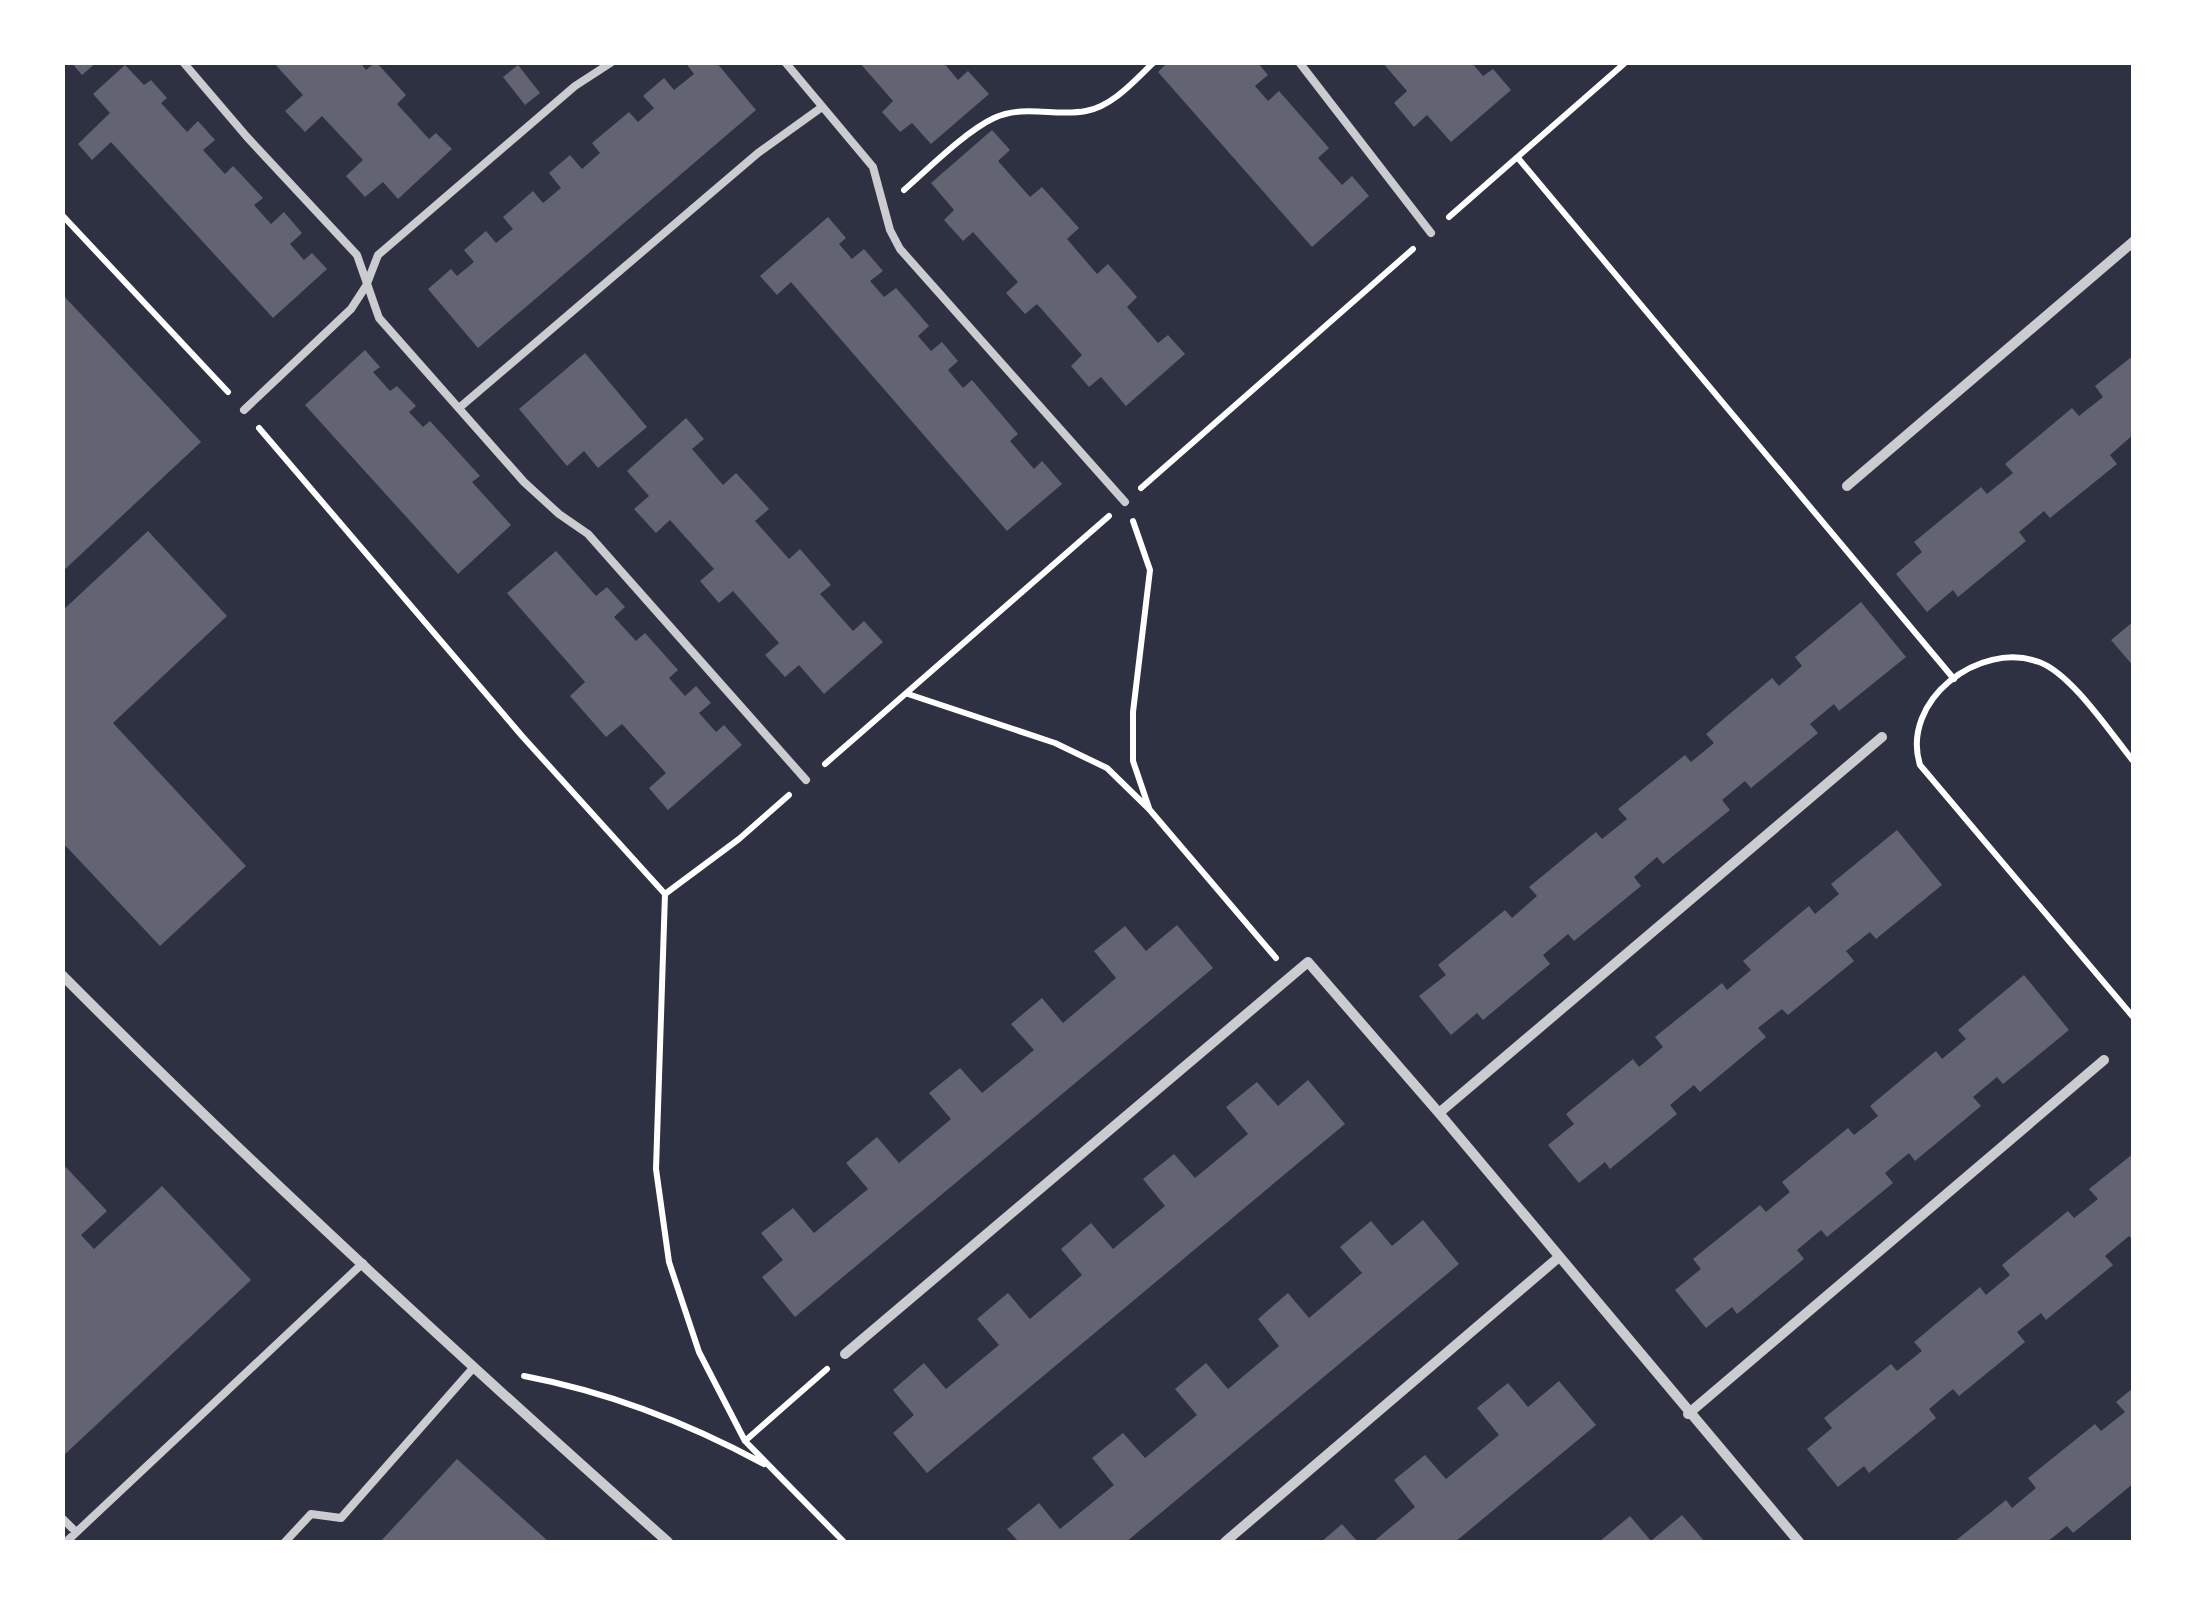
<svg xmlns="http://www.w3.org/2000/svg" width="2196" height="1605" font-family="Roboto,sans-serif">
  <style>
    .building { fill: #626471 }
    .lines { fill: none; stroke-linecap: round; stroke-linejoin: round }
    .path { stroke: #fff; stroke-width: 6 }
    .service { stroke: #caccd0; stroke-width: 8 }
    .minor { stroke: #caccd0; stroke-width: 10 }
  </style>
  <rect width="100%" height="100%" fill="#2d3142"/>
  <path class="building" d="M 71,62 L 97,62 L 82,75 Z
    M 273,62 L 360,62 L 366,70 L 376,62 L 406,95 L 397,104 L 429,139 L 436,133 L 452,149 L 398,199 L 383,182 L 365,197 L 346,176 L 363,160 L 322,116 L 305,132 L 285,111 L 303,95 Z
    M 685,62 L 716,62 L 756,110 L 478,348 L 428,289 L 451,269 L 457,276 L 474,262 L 464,250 L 486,231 L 496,243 L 513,229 L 503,217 L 533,191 L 543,203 L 561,188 L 549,173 L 570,155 L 582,169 L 600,153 L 592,143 L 629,112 L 638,122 L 654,108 L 643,96 L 664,78 L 674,90 L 694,74 Z
    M 859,62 L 943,62 L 958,80 L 968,71 L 989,94 L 931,144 L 912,123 L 900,132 L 882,112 L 893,101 Z
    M 1168,62 L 1257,62 L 1268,75 L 1255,86 L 1268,101 L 1279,91 L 1329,148 L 1318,158 L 1342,185 L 1352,176 L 1369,196 L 1312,247 L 1158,72 Z
    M 1382,62 L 1471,62 L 1483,76 L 1493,69 L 1511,90 L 1451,142 L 1427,115 L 1414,127 L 1394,103 L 1407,91 Z
    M 125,65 L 144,85 L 151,80 L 167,98 L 161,103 L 187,132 L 198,121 L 215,140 L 203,150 L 225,174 L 233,166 L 263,198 L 254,205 L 271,224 L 284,212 L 302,233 L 290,244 L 304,260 L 312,253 L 327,269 L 273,318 L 111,142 L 92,160 L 78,144 L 110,113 L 93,94 Z
    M 518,65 L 540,93 L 525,105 L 503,77 Z
    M 992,130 L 1010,150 L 998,161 L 1030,197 L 1042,187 L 1079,228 L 1067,239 L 1097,274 L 1108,264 L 1137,297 L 1127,307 L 1158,343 L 1168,335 L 1185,354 L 1126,406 L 1101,377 L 1089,387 L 1071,366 L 1082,355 L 1037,304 L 1025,314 L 1006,293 L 1018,282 L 973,232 L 963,241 L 944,220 L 954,210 L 931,183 Z
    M 828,217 L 846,238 L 839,244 L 852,259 L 864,249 L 883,271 L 870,281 L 884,297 L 896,288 L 929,326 L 918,336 L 931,351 L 942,342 L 958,361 L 948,370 L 963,388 L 972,380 L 1018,434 L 1010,441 L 1034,469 L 1042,461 L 1062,484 L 1007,531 L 791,282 L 777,295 L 760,276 Z
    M 62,294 L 201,442 L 62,572 Z
    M 365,350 L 380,367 L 373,372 L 390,391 L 397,386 L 416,406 L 409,412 L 423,427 L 430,421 L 480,476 L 472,482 L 511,525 L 458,574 L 305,405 Z
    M 585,353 L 647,427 L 598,468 L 584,451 L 567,466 L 519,409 Z
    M 2134,355 L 2134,434 L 2110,455 L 2117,464 L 2050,518 L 2044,511 L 2019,532 L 2026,541 L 1958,597 L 1953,590 L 1927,612 L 1896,574 L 1922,552 L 1914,542 L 1981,487 L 1987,494 L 2013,473 L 2005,464 L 2072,408 L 2079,416 L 2103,397 L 2095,386 Z
    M 686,418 L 704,439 L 692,449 L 723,485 L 736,473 L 769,509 L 755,521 L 789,559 L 800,549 L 831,585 L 820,594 L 853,631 L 864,621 L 883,642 L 824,694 L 799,665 L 785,677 L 765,655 L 779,643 L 733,591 L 719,603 L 700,581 L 714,569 L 670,520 L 656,533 L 634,509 L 649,496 L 627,471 Z
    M 148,531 L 227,616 L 113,723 L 246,866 L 160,946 L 62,842 L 62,611 Z
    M 556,551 L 596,596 L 607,587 L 625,607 L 614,617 L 636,641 L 645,633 L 678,670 L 669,678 L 685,696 L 696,686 L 711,703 L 699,713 L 716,732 L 724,725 L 742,745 L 668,810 L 649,788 L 666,773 L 622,724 L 606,737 L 570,696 L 585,682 L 507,593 Z
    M 1861,602 L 1906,657 L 1839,711 L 1834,704 L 1810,724 L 1818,733 L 1751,788 L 1745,781 L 1722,800 L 1730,810 L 1663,864 L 1657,857 L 1634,877 L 1641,886 L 1574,941 L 1568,934 L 1543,955 L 1550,964 L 1483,1020 L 1477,1013 L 1451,1035 L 1419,996 L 1446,975 L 1438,965 L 1505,910 L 1512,918 L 1537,896 L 1529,887 L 1596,832 L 1602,839 L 1627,819 L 1618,809 L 1685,755 L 1691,762 L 1714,743 L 1706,734 L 1772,678 L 1779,686 L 1802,666 L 1795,657 Z
    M 2134,621 L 2134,667 L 2111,640 Z
    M 1897,830 L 1942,885 L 1876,939 L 1870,932 L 1846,951 L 1854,961 L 1788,1015 L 1782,1009 L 1758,1028 L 1766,1037 L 1700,1092 L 1694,1085 L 1670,1105 L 1677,1114 L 1610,1169 L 1605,1162 L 1579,1183 L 1548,1145 L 1574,1124 L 1566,1114 L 1633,1059 L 1639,1067 L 1663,1047 L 1655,1037 L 1722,983 L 1727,990 L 1751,970 L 1743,961 L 1809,906 L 1815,914 L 1839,894 L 1831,884 Z
    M 1177,925 L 1213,968 L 795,1317 L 762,1277 L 783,1260 L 761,1233 L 793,1208 L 814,1233 L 868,1189 L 846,1163 L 877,1137 L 899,1163 L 951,1119 L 929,1093 L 960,1068 L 982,1093 L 1034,1050 L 1011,1024 L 1042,998 L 1063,1023 L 1116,978 L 1094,951 L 1125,926 L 1146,951 Z
    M 2024,975 L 2069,1030 L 2003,1084 L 1997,1077 L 1973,1097 L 1981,1106 L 1915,1161 L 1909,1153 L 1885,1173 L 1893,1183 L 1827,1237 L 1821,1230 L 1797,1250 L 1804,1259 L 1737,1314 L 1732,1307 L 1706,1328 L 1675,1290 L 1701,1269 L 1693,1259 L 1760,1205 L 1766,1212 L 1790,1192 L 1782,1182 L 1848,1128 L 1854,1135 L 1878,1116 L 1870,1106 L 1936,1051 L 1942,1059 L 1966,1039 L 1958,1030 Z
    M 1308,1080 L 1345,1124 L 927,1473 L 893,1433 L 914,1415 L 893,1390 L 924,1363 L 946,1389 L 999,1345 L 977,1319 L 1008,1293 L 1030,1319 L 1082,1275 L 1061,1249 L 1091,1223 L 1113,1249 L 1165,1206 L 1143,1179 L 1174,1154 L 1195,1178 L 1248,1134 L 1226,1107 L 1257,1082 L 1278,1106 Z
    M 2134,1153 L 2134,1242 L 2129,1236 L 2105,1256 L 2113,1265 L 2046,1320 L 2041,1313 L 2017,1332 L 2025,1342 L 1959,1396 L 1953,1389 L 1929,1409 L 1936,1418 L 1869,1473 L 1864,1466 L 1838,1487 L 1807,1449 L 1832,1428 L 1824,1418 L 1891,1364 L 1897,1371 L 1922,1351 L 1914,1342 L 1980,1287 L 1986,1295 L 2010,1275 L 2002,1265 L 2068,1211 L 2074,1218 L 2098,1199 L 2089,1189 Z
    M 62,1163 L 107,1211 L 81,1235 L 94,1249 L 162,1186 L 251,1280 L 62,1457 Z
    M 1423,1220 L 1459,1264 L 1126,1542 L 1019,1542 L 1007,1529 L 1039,1503 L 1060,1529 L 1114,1485 L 1092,1458 L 1123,1433 L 1145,1458 L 1197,1415 L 1175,1389 L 1206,1363 L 1228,1389 L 1279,1346 L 1258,1319 L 1288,1293 L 1309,1318 L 1362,1273 L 1340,1247 L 1371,1221 L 1392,1246 Z
    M 1559,1381 L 1596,1425 L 1455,1542 L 1373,1542 L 1415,1507 L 1394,1480 L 1425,1455 L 1446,1479 L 1499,1435 L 1477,1408 L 1508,1383 L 1528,1407 Z
    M 2134,1387 L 2134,1483 L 2073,1533 L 2067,1526 L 2047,1542 L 1954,1542 L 2006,1500 L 2012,1508 L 2036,1488 L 2028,1478 L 2095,1424 L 2101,1431 L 2125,1412 L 2116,1402 Z
    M 457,1459 L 549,1542 L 380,1542 Z
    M 1682,1515 L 1705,1542 L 1599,1542 L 1630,1516 L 1651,1541 Z
    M 1342,1524 L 1358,1542 L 1321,1542 Z"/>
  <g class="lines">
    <path class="path" d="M 1518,158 L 1954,679
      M 904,190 C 928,169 966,131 994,118 C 1024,104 1056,117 1086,111 C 1113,106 1135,80 1154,62
      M 62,215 L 228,392
      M 1449,217 L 1626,62
      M 259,428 L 522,736 L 665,894 L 656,1169 L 669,1262 L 699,1352 L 745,1441 L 844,1542
      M 1141,488 L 1413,249
      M 1133,521 L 1150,570 L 1133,712 L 1133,761 L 1149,808
      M 908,694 L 1055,743 L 1107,768 L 1149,809 L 1276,958
      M 2134,762 C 2111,734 2072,674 2039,662 C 1979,640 1900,701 1920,765 L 2134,1018
      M 825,764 L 1109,516
      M 665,894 L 739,839 L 789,795
      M 524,1376 C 609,1392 688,1423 764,1464
      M 745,1441 L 827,1369"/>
    <path class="service" d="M 183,62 L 247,137 L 357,255 L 379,318 L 524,482 L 559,514 L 588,534 L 806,780
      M 785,62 L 873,167 L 890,230 L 900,249 L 1125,502
      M 1299,62 L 1431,233
      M 459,408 L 758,153 L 822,107
      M 244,410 L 351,309 L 366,286 L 378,255 L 575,86 L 612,62
      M 62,1518 L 76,1532
      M 66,1542 L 363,1263
      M 285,1542 L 311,1514 L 341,1518 L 474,1367"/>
    <path class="minor" d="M 1847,486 L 2134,241
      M 62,975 C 257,1171 462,1359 668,1542
      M 1439,1113 L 1882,737
      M 845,1354 L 1308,962 L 1439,1113 L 1799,1542
      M 1688,1414 L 2104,1060
      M 1225,1542 L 1559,1257"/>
  </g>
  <rect width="2196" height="1605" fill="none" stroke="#ffffff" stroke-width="130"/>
</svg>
